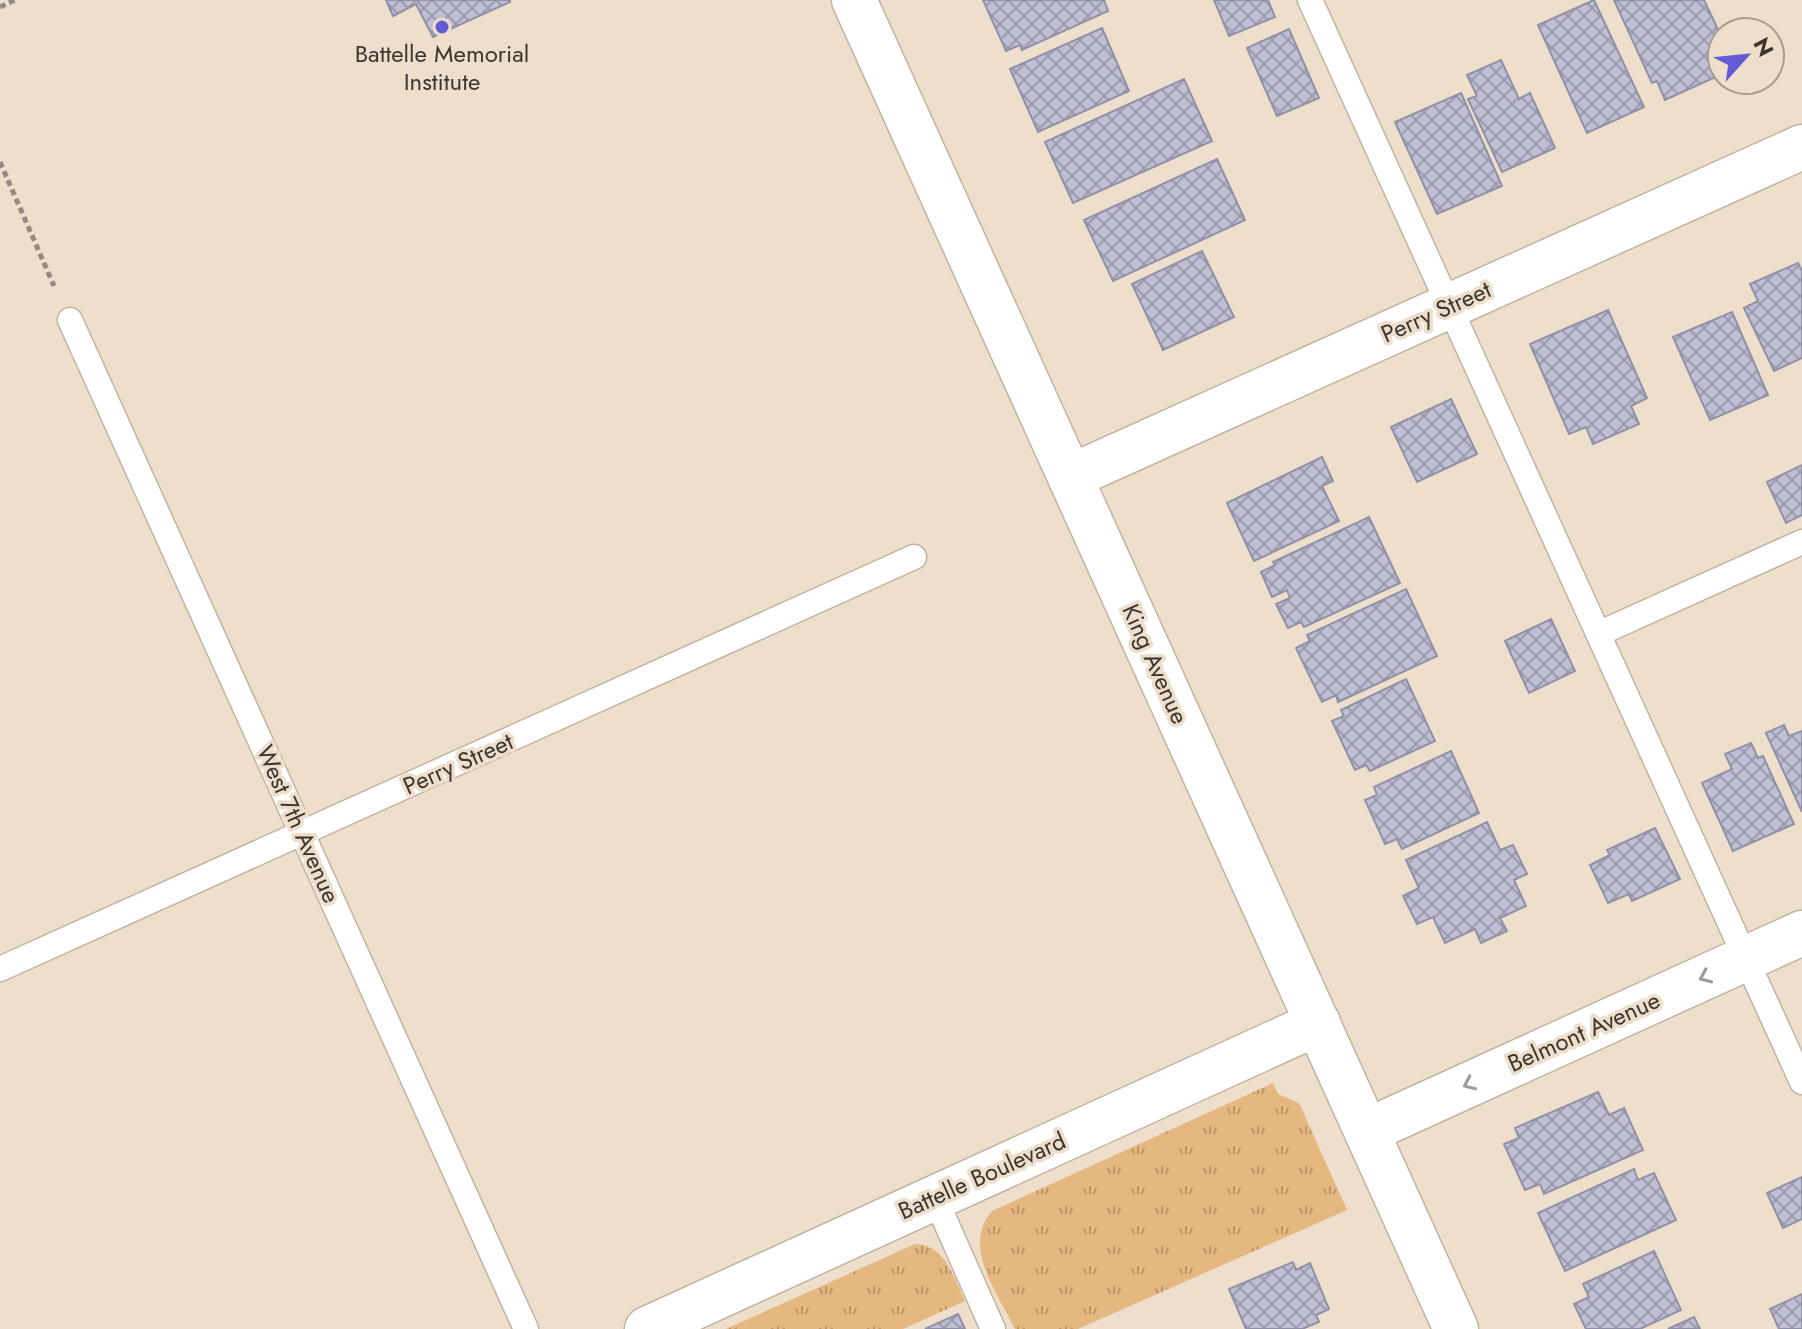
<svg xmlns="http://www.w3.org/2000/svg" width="1802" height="1329" font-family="Jost,sans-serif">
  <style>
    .grass { fill: url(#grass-tufts) }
    .building { fill: url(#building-cross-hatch); stroke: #9091a6; stroke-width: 2 }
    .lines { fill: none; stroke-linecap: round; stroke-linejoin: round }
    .service-casing { stroke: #c3b4a2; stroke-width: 27 }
    .minor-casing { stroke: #c3b4a2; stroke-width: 47 }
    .tertiary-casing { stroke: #c3b4a2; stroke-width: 47 }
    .path { stroke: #958a7d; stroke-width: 5; stroke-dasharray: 6 4; stroke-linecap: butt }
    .service { stroke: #fff; stroke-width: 24 }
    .minor { stroke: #fff; stroke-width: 44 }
    .tertiary { stroke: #fff; stroke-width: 44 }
    .oneway { stroke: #9e9a97 }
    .poi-dot { fill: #655bd5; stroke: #eedecc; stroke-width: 3 }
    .labels { text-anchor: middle; stroke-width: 7; stroke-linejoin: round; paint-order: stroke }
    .poi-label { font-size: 24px; fill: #3d362f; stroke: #eedecc }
    .street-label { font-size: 24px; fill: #3d362f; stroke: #eedecc }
  </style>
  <defs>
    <pattern id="grass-tufts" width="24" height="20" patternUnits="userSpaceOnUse" patternTransform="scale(2)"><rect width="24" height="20" fill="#e5b881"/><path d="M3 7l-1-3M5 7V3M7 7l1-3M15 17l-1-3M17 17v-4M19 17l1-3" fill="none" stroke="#bb966a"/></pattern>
    <pattern id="building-cross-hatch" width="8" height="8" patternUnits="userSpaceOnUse" patternTransform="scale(2)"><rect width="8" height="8" fill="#bebfd5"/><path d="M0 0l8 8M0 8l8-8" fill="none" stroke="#9c9cad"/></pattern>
  </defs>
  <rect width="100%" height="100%" fill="#eedecc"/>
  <path class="grass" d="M 1273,1083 L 1278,1094 L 1299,1103 L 1347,1210 L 1078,1329 L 1015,1329 C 998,1294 961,1246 992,1211 Z
    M 915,1244 C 946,1245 953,1277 965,1301 L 903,1329 L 726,1329 Z"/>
  <path class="building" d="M 386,0 L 510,0 L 510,2 L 433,37 L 416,4 L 393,16 Z
    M 983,0 L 1104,0 L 1108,11 L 1022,50 L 1020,45 L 1006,51 Z
    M 1214,0 L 1268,0 L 1275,17 L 1229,36 Z
    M 1594,0 L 1644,107 L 1587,133 L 1538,25 Z
    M 1614,0 L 1704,0 L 1722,38 L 1722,74 L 1665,100 L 1657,81 L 1652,83 Z
    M 1102,28 L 1129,91 L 1038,132 L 1010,69 Z
    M 1289,29 L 1319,98 L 1277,116 L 1247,48 Z
    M 1501,60 L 1519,99 L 1530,93 L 1555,148 L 1502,172 L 1468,99 L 1477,96 L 1467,75 Z
    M 1184,79 L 1212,141 L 1073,203 L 1045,142 Z
    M 1461,93 L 1502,186 L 1437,214 L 1395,122 Z
    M 1217,159 L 1245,220 L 1113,281 L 1084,220 Z
    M 1202,251 L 1234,317 L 1163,350 L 1132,284 Z
    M 1798,263 L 1802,271 L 1802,358 L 1774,371 L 1744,308 L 1758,301 L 1750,284 Z
    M 1608,310 L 1647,398 L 1631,406 L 1639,424 L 1593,444 L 1586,427 L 1569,434 L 1530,344 Z
    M 1732,312 L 1768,395 L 1710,420 L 1673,337 Z
    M 1451,399 L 1477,454 L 1417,482 L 1391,427 Z
    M 1322,457 L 1333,481 L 1322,486 L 1339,521 L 1254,561 L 1227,503 Z
    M 1802,465 L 1802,515 L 1786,523 L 1767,482 Z
    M 1369,517 L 1400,583 L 1304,627 L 1301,622 L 1288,628 L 1276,604 L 1290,598 L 1287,590 L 1272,597 L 1261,572 L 1275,565 L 1273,562 Z
    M 1406,589 L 1437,656 L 1338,702 L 1336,695 L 1322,702 L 1296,648 L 1310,641 L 1307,635 Z
    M 1551,619 L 1575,671 L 1529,693 L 1505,641 Z
    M 1406,679 L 1435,741 L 1370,771 L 1366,765 L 1355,770 L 1332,721 L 1344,716 L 1341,710 Z
    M 1784,725 L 1789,736 L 1802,731 L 1802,812 L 1766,733 Z
    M 1751,743 L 1758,758 L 1763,756 L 1794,824 L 1733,851 L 1702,783 L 1732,769 L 1725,754 Z
    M 1451,751 L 1479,813 L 1402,849 L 1397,839 L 1385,844 L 1365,800 L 1377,795 L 1374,787 Z
    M 1487,822 L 1500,850 L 1513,845 L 1527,874 L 1514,880 L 1526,906 L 1500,918 L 1507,931 L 1481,943 L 1475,929 L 1445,943 L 1433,917 L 1417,924 L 1403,896 L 1419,888 L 1406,860 Z
    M 1655,828 L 1680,879 L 1632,901 L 1629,894 L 1608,903 L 1590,865 L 1610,855 L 1607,850 Z
    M 1598,1092 L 1609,1115 L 1624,1108 L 1643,1150 L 1544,1194 L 1540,1184 L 1525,1190 L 1504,1144 L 1519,1138 L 1515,1128 Z
    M 1634,1169 L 1638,1180 L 1654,1173 L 1676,1220 L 1565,1271 L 1538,1213 Z
    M 1802,1177 L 1802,1219 L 1783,1228 L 1767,1193 Z
    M 1654,1251 L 1681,1310 L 1640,1329 L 1586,1329 L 1574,1304 L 1589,1297 L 1583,1284 Z
    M 1293,1262 L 1296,1270 L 1310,1263 L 1329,1309 L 1316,1315 L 1319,1322 L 1302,1329 L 1246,1329 L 1229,1289 Z
    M 1802,1294 L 1802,1329 L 1779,1329 L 1770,1309 Z
    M 958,1314 L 965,1329 L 925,1329 Z
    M 1694,1317 L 1700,1329 L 1668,1329 Z"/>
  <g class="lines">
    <g class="service-casing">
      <path id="service" d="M 1310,0 L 1802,1082
        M 70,320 L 526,1329
        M 1598,634 L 1802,542
        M 0,969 L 914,557
        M 935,1198 L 993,1329"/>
    </g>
    <g class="minor-casing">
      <path id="minor" d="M 1070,477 L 1802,147
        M 1367,1131 L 1802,933
        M 647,1329 L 1318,1023"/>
    </g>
    <g class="tertiary-casing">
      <path id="tertiary" d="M 854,0 L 1456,1329"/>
    </g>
    <path class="path" d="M 0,7 L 15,0
      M 0,162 L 54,286"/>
    <use href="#service" class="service"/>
    <use href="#minor" class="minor"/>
    <use href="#tertiary" class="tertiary"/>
  </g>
  <defs><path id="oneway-chevron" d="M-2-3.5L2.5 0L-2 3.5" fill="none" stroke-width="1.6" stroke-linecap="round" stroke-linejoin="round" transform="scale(2)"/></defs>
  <g class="oneway">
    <use href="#oneway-chevron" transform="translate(1705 977) rotate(156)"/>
    <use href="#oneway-chevron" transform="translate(1469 1084) rotate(156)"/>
  </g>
  <circle class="poi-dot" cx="442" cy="27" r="8"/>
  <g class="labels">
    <g class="poi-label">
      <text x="442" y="62">Battelle Memorial<tspan x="442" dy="28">Institute</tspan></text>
    </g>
    <g class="street-label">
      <text transform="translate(1436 312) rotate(-24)" y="8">Perry Street</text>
      <text transform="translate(1155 664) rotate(66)" y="8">King Avenue</text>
      <text transform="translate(458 764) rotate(-24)" y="8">Perry Street</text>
      <text transform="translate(298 824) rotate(66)" y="8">West 7th Avenue</text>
      <text transform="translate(1584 1032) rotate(-24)" y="8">Belmont Avenue</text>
      <text transform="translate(982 1176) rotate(-24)" y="8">Battelle Boulevard</text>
    </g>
  </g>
  <g transform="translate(1746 56) rotate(63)"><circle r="38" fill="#eedecc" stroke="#a79b8d" stroke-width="2"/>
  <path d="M0-6L14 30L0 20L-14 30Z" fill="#655bd5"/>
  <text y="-12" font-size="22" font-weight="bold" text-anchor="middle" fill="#3d362f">N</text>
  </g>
</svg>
